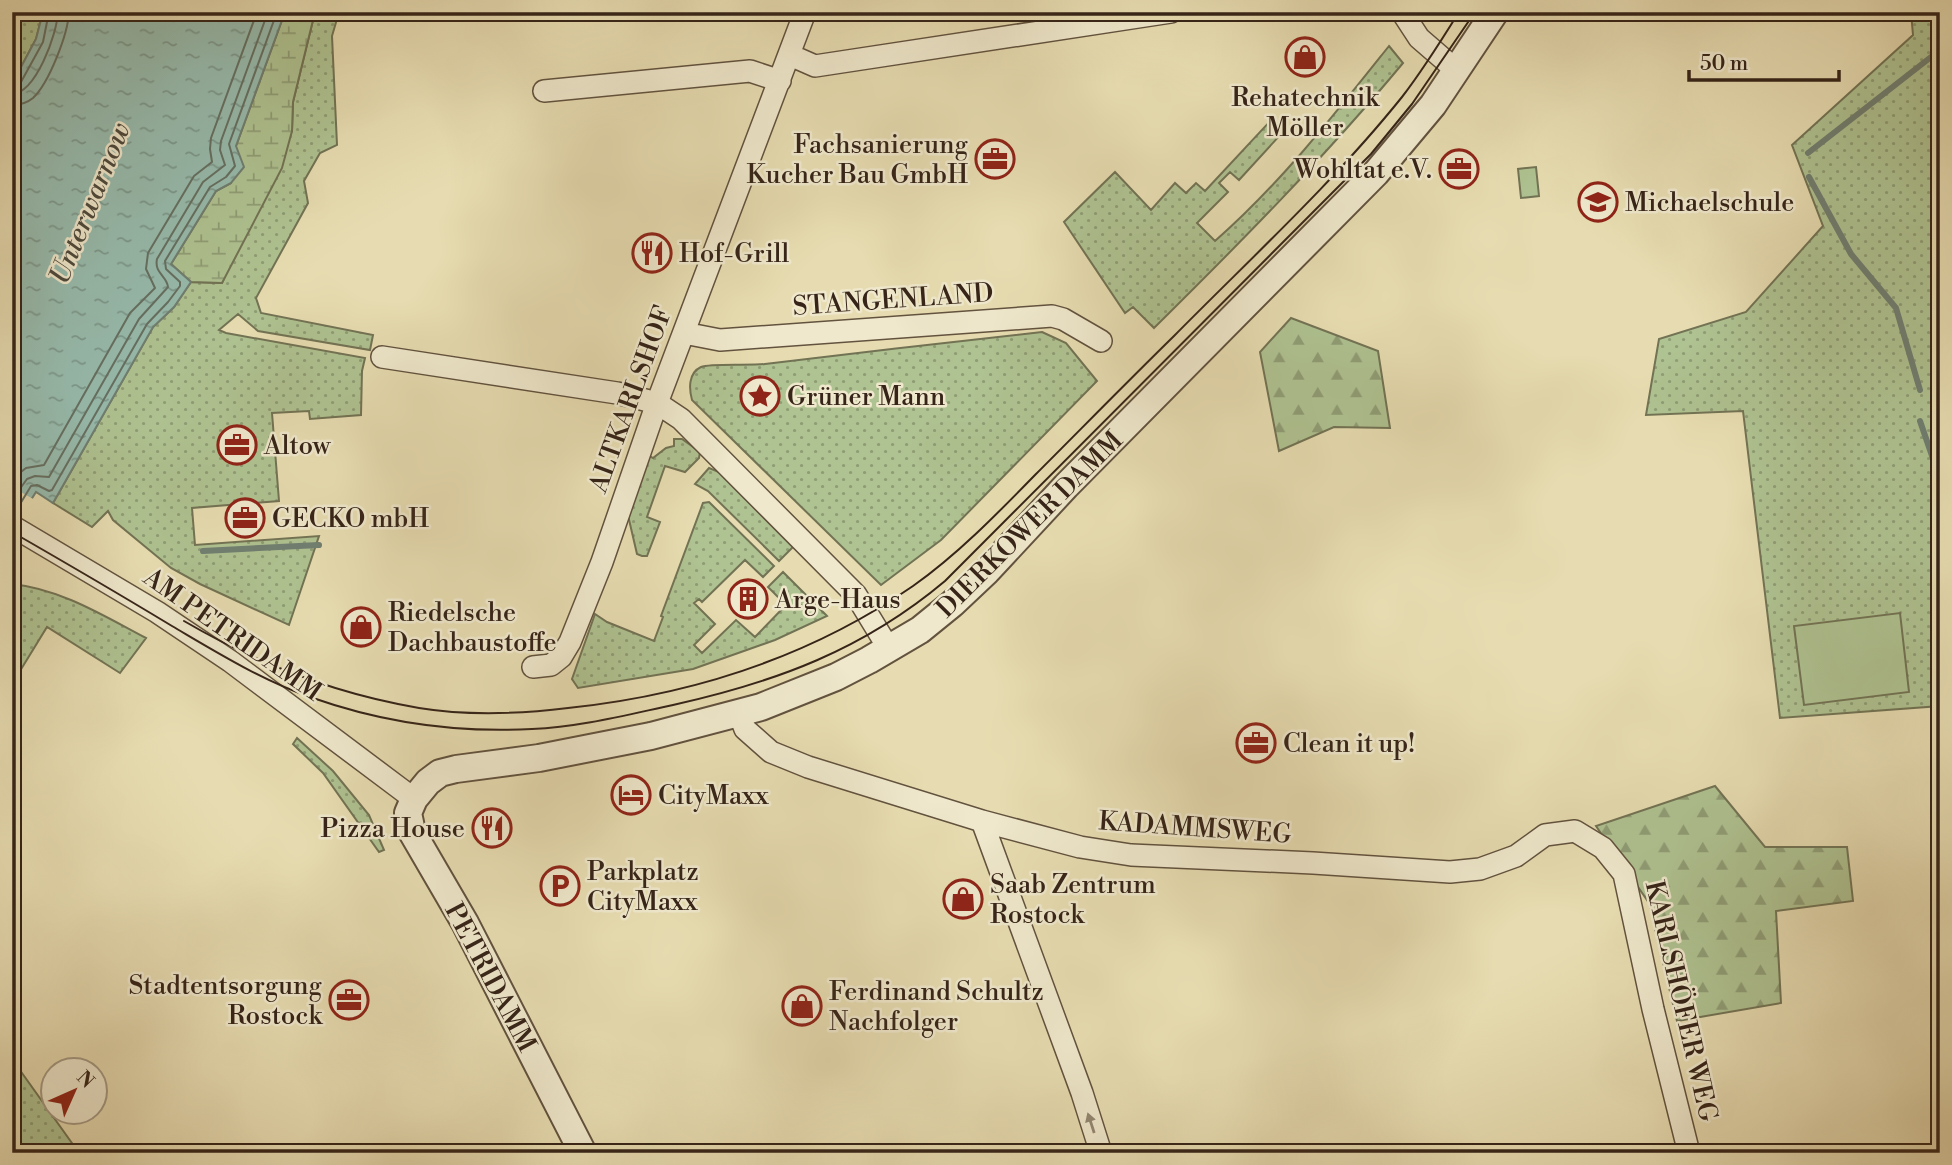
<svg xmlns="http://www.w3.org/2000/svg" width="1952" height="1165" font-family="'Libre Bodoni',serif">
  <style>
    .grass { fill: url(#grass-dots); stroke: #727354; stroke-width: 2 }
    .forest { fill: url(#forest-firs); stroke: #727354; stroke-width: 2 }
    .wetland { fill: url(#wetland-marsh); stroke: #727354; stroke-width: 2 }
    .pitch { fill: #afc291; stroke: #727354; stroke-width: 2 }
    .water { fill: url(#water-ripples); stroke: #707f71; stroke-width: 2 }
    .pier { fill: #e7dcb1 }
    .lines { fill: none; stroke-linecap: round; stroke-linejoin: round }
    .shore { stroke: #667062; stroke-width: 2 }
    .stream { stroke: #707f71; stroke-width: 6 }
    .minor-casing { stroke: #62523e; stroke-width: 24 }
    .tertiary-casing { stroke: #62523e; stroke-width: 30 }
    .minor { stroke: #efe8cc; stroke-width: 21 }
    .tertiary { stroke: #efe8cc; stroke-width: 26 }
    .tram { stroke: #362418; stroke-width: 2 }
    .oneway { fill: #928672 }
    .labels { text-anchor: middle; stroke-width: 5; stroke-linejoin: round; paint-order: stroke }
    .poi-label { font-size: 26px; fill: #362418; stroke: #efe8cc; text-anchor: start }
    .street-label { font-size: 26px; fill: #362418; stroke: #efe8cc }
    .water-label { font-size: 28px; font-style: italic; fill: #4e4a3d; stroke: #efe8cc }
  </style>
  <defs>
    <pattern id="grass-dots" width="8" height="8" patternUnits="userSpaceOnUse" patternTransform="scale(1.75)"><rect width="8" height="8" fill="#afc291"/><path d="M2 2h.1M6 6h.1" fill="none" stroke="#8f9d75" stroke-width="1.8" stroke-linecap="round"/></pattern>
    <pattern id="forest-firs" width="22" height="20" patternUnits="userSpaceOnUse" patternTransform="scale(1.75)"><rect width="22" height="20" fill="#afc291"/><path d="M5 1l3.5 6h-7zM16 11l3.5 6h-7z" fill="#8f9d75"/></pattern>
    <pattern id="wetland-marsh" width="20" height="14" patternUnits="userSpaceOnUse" patternTransform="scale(1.75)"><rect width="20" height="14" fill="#afc291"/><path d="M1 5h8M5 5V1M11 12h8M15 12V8" fill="none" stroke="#8f9d75"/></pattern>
    <pattern id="water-ripples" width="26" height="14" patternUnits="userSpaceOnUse" patternTransform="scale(1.75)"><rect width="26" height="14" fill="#97bbad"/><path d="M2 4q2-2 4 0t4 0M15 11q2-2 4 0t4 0" fill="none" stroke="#7c988c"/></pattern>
  </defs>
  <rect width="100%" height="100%" fill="#e7dcb1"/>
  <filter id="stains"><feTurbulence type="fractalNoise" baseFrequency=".00286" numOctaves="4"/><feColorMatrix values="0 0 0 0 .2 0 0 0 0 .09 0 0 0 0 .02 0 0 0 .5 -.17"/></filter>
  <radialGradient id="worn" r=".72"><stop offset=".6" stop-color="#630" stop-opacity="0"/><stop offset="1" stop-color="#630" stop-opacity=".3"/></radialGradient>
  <path class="grass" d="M 12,12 L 43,12 L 36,39 L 12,84 Z
    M 315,12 L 339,12 L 332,36 L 337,145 L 320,153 L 304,181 L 308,203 L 256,298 L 261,313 L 373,335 L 370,350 L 258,331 L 238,314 L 219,330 L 226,333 L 365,358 L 362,371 L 361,415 L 310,419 L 309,411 L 272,413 L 279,501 L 192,508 L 195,545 L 319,536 L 289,625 L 200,584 L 171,568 L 113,520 L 108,511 L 92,527 L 53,503 L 153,327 L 174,307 L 191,282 L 222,283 L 292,131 L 293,102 Z
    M 1911,12 L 1940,12 L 1940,706 L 1780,718 L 1743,411 L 1646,415 L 1659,339 L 1746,312 L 1823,226 L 1792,145 L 1913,35 Z
    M 1389,46 L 1403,63 C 1325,157 1240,243 1154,328 L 1133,307 L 1125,313 L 1064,222 L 1115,172 L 1151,210 L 1175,183 L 1186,193 L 1196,183 L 1205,191 L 1274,117 L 1276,126 L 1282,133 L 1239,180 L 1230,172 L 1219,183 L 1228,192 L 1197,223 L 1215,241 C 1281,183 1334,115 1389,46 Z
    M 1042,332 L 1066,343 L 1097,381 L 941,540 L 881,585 L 692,400 C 689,389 688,373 701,367 C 711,363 750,366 765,364 C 857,353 950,342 1042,332 Z
    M 674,439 L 682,439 L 700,452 L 699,458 L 685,472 L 665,466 L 647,517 L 660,522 L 647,556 L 642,556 L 637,554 L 627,511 L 648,455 L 653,458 L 666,448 L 674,446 Z
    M 709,468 L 719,472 L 793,547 L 779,561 L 708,491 L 695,484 Z
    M 709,502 L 774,566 L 763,577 L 745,560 L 702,602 L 699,599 L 694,603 L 715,624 L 694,645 L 702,653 L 736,620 L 755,637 L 786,605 L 768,587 L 783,572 L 827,616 L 775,640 L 693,669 L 578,688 L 572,679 L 595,614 L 607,622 L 654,641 L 663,617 L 661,616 L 703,503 Z
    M 12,584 C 61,589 104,616 146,638 L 120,673 L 47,627 L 12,684 Z
    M 297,738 L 333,771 L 369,815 L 384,850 L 379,852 L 323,773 L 293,744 Z
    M 12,1059 L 79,1153 L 12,1153 Z"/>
  <path class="forest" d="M 1291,318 L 1378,351 L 1390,428 L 1334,427 L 1279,451 L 1260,352 Z
    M 1715,786 L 1765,847 L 1847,847 L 1853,901 L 1776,911 L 1781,1003 L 1677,1021 L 1649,903 L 1596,826 Z"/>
  <path class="wetland" d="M 285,12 L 315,12 L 293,102 L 292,131 L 282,168 L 222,283 L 191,282 L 171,264 L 216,191 L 231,183 L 236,146 Z"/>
  <path class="pitch" d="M 1536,167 L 1539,196 L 1521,198 L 1518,169 Z
    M 1900,613 L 1909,692 L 1804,705 L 1794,626 Z"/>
  <path class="water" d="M 43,12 L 285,12 L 236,146 L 244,167 L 231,183 L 216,191 L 171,264 L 191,282 L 174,307 L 153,327 L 53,503 L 36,492 L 12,530 L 12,84 L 36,39 Z"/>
  <path class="pier" d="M 12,487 L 35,500 L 12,534 Z"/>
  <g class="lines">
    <path class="shore" d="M 12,86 L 21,82 L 43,42 L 49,12
      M 12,94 C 36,93 57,34 58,12
      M 12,105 C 20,105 27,103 33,98 C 49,83 68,34 69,12
      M 12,479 L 26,468 L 44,465 L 130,313 L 155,288 L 146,269 L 148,253 L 194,176 L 212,162 L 210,149 L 211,138 L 257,12
      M 12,500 L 27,479 L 35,476 L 49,477 L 139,319 L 168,287 C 167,276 154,273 157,259 L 203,182 L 225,165 L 220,150 L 221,141 L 268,12
      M 14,514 L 31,486 L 37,485 L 49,491 L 52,490 L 147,324 L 168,302 L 180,286 L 180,282 L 166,269 L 165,261 L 210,187 L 226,177 L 235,166 L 229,144 L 277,12"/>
    <path class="stream" d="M 1808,153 L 1940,50
      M 1809,177 L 1851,254 L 1896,308 L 1920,390
      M 1920,421 L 1940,479
      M 203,551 L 319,545"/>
    <g class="minor-casing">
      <path id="minor" d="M 1402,12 L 1419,38 L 1456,70
        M 790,55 L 815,66 L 1171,12
        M 544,91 L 750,71 L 780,81
        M 684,333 L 720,340 L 1052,316 L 1063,319 L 1101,341
        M 382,357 L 617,393 L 657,403 L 681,419 L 856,595 L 889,649
        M 12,526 L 157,612 L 230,661 L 414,799
        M 533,667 L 551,665 L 561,657 L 570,642 L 602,562 L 657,403 L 805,12
        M 739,713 L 745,729 L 771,752 L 808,767 L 982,821 L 1080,847 L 1131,855 L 1313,863 L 1450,872 L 1480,869 L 1516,856 L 1545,835 L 1575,831 L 1603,848 L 1624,874 L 1653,1009 L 1689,1153
        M 982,821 L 1082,1093 L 1101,1153"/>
    </g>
    <g class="tertiary-casing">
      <path id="tertiary" d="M 583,1153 L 465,923 L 412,832 L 408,813 L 414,799 L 428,782 L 440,773 L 456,769 L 539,758 L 651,736 L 761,707 L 836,677 L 869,660 L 920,630 L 952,604 L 987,571 L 1066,486 L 1376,173 L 1433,105 L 1495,12"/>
    </g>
    <use href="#minor" class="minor"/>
    <use href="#tertiary" class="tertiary"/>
    <path class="tram" d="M 12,532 C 66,563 119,594 172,626 C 218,653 263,681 313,698 C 384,723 457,733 532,729 C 580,727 626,715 673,705 C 776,682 863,650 945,581 L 1371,154 L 1412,104 L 1475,12
      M 184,621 C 256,663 336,694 419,708 C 468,716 519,714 568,708 C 691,695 810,657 913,586 C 957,555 997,514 1035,475 C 1081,429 1127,382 1174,336 C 1251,258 1333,183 1402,97 C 1423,70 1441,41 1459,12"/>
  </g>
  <defs><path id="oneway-solid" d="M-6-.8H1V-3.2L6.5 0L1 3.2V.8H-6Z" transform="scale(1.75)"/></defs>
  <use class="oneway" href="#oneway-solid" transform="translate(1091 1123) rotate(-108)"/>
  <defs>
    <g id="shop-ring" transform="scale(2.0125)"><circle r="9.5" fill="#efe8cc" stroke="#8f2418" stroke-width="1.5"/><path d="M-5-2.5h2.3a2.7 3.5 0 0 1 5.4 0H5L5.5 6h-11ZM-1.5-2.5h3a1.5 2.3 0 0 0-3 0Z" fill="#8f2418"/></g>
    <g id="office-ring" transform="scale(2.0125)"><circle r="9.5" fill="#efe8cc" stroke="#8f2418" stroke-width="1.5"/><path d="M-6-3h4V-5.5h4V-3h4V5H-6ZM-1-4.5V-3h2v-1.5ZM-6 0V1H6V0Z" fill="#8f2418"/></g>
    <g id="school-ring" transform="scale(2.0125)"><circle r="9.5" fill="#efe8cc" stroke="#8f2418" stroke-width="1.5"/><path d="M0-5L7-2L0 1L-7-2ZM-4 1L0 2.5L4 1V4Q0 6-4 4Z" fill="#8f2418"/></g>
    <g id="restaurant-ring" transform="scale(2.0125)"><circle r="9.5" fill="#efe8cc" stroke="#8f2418" stroke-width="1.5"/><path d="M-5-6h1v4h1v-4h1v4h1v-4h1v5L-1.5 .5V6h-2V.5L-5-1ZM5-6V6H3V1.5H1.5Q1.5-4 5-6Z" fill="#8f2418"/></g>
    <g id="sight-ring" transform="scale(2.0125)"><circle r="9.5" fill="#efe8cc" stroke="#8f2418" stroke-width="1.5"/><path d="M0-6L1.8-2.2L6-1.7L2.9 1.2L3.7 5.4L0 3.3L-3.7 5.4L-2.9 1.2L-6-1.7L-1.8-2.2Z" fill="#8f2418"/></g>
    <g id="building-ring" transform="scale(2.0125)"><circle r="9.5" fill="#efe8cc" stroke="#8f2418" stroke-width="1.5"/><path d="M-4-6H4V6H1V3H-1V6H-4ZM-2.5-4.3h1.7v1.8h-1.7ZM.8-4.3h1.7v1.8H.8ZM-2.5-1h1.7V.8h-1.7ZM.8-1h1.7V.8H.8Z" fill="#8f2418"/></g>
    <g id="hotel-ring" transform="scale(2.0125)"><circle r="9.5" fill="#efe8cc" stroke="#8f2418" stroke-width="1.5"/><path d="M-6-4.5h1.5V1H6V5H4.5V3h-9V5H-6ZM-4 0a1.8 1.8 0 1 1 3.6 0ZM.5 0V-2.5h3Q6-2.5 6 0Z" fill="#8f2418"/></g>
    <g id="parking-ring" transform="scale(2.0125)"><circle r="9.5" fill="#efe8cc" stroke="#8f2418" stroke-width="1.5"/><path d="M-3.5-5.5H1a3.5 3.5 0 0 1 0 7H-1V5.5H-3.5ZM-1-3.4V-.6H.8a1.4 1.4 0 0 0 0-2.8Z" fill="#8f2418"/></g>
  </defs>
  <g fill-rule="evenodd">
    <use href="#shop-ring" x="1305" y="57"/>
    <use href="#office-ring" x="995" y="159"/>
    <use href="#office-ring" x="1459" y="169"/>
    <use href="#school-ring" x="1598" y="202"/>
    <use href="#restaurant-ring" x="652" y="253"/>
    <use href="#sight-ring" x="760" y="396"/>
    <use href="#office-ring" x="237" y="445"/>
    <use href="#office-ring" x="245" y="518"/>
    <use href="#building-ring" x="748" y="599"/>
    <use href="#shop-ring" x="361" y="627"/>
    <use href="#office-ring" x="1256" y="743"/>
    <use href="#hotel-ring" x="631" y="795"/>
    <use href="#restaurant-ring" x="492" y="828"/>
    <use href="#parking-ring" x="560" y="886"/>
    <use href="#shop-ring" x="963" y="899"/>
    <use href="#office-ring" x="349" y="1000"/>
    <use href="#shop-ring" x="802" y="1006"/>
  </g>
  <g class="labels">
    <g class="poi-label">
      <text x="1305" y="106" text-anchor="middle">Rehatechnik<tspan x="1305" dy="30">Möller</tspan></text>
      <text x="968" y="153" text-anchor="end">Fachsanierung<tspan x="968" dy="30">Kucher Bau GmbH</tspan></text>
      <text x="1432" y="178" text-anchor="end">Wohltat e.V.</text>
      <text x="1625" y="211">Michaelschule</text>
      <text x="679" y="262">Hof-Grill</text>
      <text x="787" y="405">Grüner Mann</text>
      <text x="264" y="454">Altow</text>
      <text x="272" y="527">GECKO mbH</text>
      <text x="775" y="608">Arge-Haus</text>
      <text x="388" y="621">Riedelsche<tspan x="388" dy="30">Dachbaustoffe</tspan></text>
      <text x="1283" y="752">Clean it up!</text>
      <text x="658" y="804">CityMaxx</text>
      <text x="465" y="837" text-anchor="end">Pizza House</text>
      <text x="587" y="880">Parkplatz<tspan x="587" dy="30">CityMaxx</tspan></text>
      <text x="990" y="893">Saab Zentrum<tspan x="990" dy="30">Rostock</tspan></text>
      <text x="322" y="994" text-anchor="end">Stadtentsorgung<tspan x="322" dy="30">Rostock</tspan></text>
      <text x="829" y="1000">Ferdinand Schultz<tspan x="829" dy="30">Nachfolger</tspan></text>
    </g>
    <g class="street-label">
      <text transform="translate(893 299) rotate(-4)" y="9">STANGENLAND</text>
      <text transform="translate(630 399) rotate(-70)" y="9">ALTKARLSHOF</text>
      <text transform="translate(1029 524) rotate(-45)" y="9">DIERKOWER DAMM</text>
      <text transform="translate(233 634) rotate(35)" y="9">AM PETRIDAMM</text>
      <text transform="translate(1195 827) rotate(4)" y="9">KADAMMSWEG</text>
      <text transform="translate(491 977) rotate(62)" y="9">PETRIDAMM</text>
      <text transform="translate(1682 1001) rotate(77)" y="9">KARLSHÖFER WEG</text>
    </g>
    <g class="water-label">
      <text transform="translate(89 203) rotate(-68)" y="10">Unterwarnow</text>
    </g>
  </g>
  <rect width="1952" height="1165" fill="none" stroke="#e7dcb1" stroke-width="42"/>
  <rect x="14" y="14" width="1924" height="1137" fill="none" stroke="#362418" stroke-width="3.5"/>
  <rect x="21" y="21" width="1910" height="1123" fill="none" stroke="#362418" stroke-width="2"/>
  <g transform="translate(74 1091) rotate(45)"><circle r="33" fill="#efe8cc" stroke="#a59a84" stroke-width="2"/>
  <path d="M0-5L12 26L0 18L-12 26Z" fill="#8f2418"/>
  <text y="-10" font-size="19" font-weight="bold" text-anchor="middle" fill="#362418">N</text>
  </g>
  <path d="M1689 70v10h150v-10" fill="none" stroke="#362418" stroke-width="3.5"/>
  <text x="1700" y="70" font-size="21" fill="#362418" stroke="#efe8cc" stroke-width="5" paint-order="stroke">50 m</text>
  <rect width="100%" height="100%" filter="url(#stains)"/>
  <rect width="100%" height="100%" fill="url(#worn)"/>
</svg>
